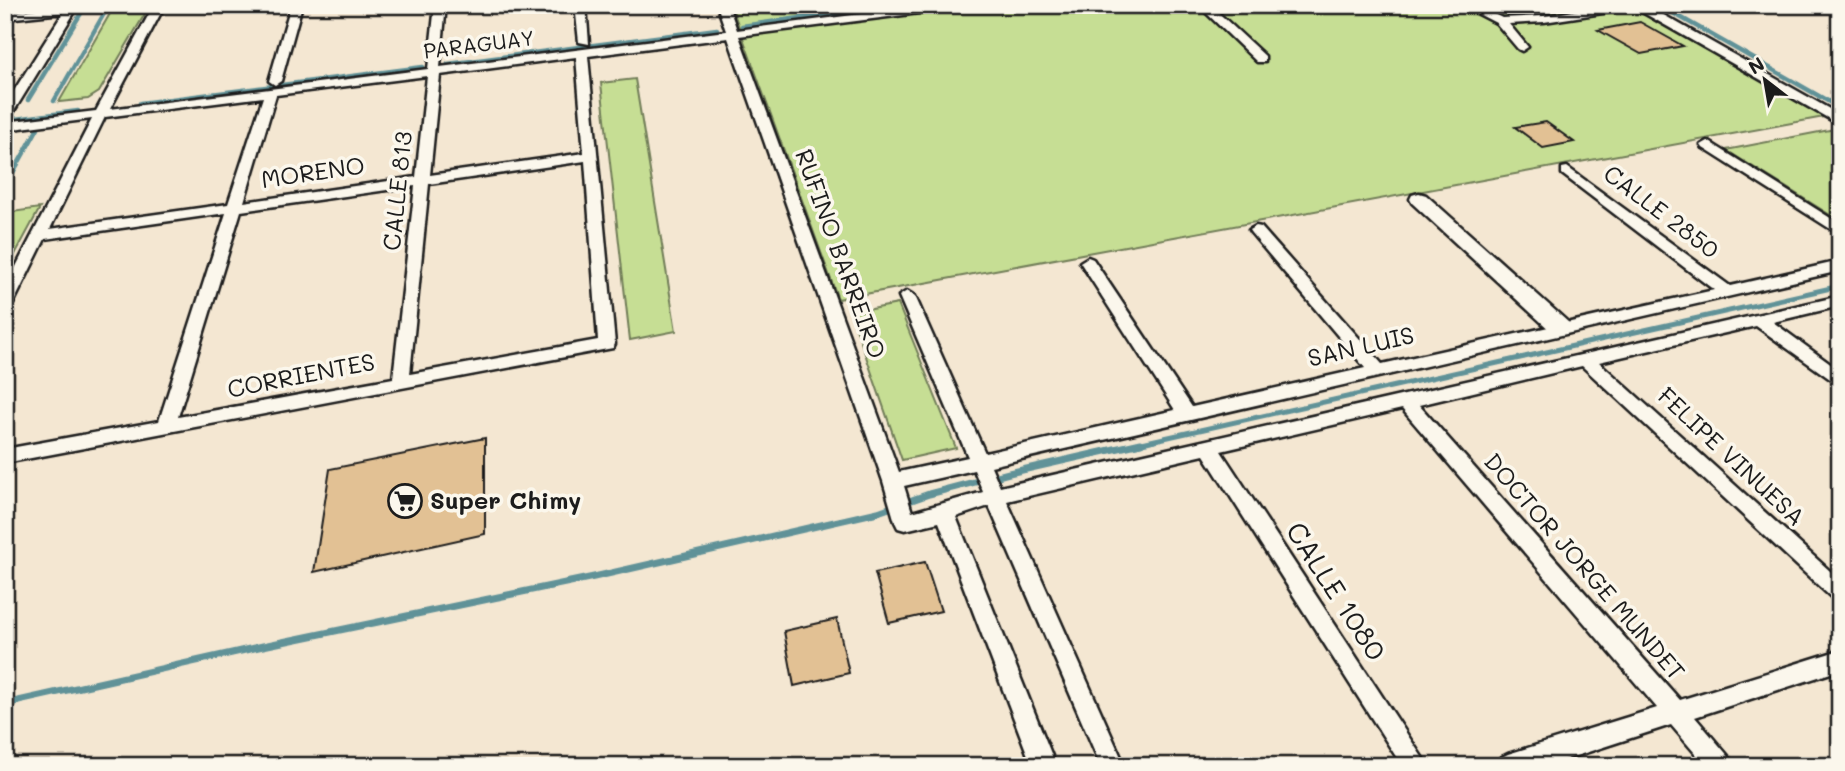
<svg xmlns="http://www.w3.org/2000/svg" width="1845" height="771" font-family="Mali,sans-serif">
  <style>
    .green { fill: #c6de94; stroke: #717d58; stroke-width: 2 }
    .lines { fill: none; stroke-linecap: round; stroke-linejoin: round }
    .stream-far2 { stroke: #619298; stroke-width: 4.5 }
    .stream-far1 { stroke: #619298; stroke-width: 5 }
    .stream { stroke: #619298; stroke-width: 7 }
    .building { fill: #e2c194; stroke: #1c1c1c; stroke-width: 2 }
    .minor-casing { stroke: #1c1c1c; stroke-width: 5 }
    .tertiary-casing { stroke: #1c1c1c; stroke-width: 5 }
    .minor { fill: #fbf7ec; fill-rule: evenodd }
    .tertiary { fill: #fbf7ec; fill-rule: evenodd }
    .labels { text-anchor: middle; stroke-width: 7; stroke-linejoin: round; paint-order: stroke }
    .far-street-label { font-size: 21px; fill: #1c1c1c; stroke: #fbf7ec }
    .street-label { font-size: 24px; fill: #1c1c1c; stroke: #fbf7ec }
    .poi-label { font-size: 24px; font-weight: bold; fill: #1c1c1c; stroke: #fbf7ec; text-anchor: start }
    .near-street-label { font-size: 28px; fill: #1c1c1c; stroke: #fbf7ec }
  </style>
  <rect width="100%" height="100%" fill="#f4e7d2"/>
  <filter id="ink" filterUnits="userSpaceOnUse"><feTurbulence type="fractalNoise" baseFrequency=".0143" numOctaves="2"/><feDisplacementMap in="SourceGraphic" scale="14" xChannelSelector="R" yChannelSelector="G"/><feConvolveMatrix kernelMatrix="1 2 1 2 8 2 1 2 1" color-interpolation-filters="sRGB"/></filter>
  <g filter="url(#ink)">
    <path class="green" d="M 731,5 L 1627,5 L 1824,117 L 838,299 Z
      M 137,9 L 146,12 L 99,92 L 88,99 L 59,102 L 111,12 Z
      M 635,79 L 676,331 L 630,340 L 601,83 Z
      M 1840,128 L 1840,221 L 1726,150 Z
      M 40,208 L 5,273 L 5,213 Z
      M 898,304 L 956,448 L 902,460 L 851,313 Z"/>
    <g class="lines">
      <path class="stream-far2" d="M 1659,5 L 1840,108
        M 742,26 L 894,5
        M 448,64 L 717,29
        M 28,100 L 86,5
        M 54,101 L 109,5
        M 140,103 L 423,67
        M 15,119 L 78,111
        M 5,187 L 38,128"/>
      <path class="stream-far1" d="M 1133,445 L 1840,286"/>
      <path class="stream" d="M 5,704 L 263,646 L 594,577 L 878,512 L 929,494 L 1009,473 L 1141,443"/>
    </g>
    <path class="building" d="M 1640,22 L 1683,46 L 1641,54 L 1598,30 Z
      M 1546,122 L 1574,142 L 1543,148 L 1515,127 Z
      M 485,438 L 485,534 L 314,572 L 330,469 Z
      M 925,562 L 941,611 L 889,623 L 875,573 Z
      M 837,619 L 849,673 L 794,686 L 784,631 Z"/>
    <g class="lines">
      <g class="minor-casing">
        <path id="minor" d="M 68,5 L 79,5 L 11,116 L 5,120 L 5,105 L 63,13 L 5,19 L 5,13 Z
          M 154,5 L 165,5 L 110,109 L 428,69 L 435,5 L 446,5 L 440,67 L 726,31 L 717,5 L 728,5 L 737,30 L 931,5 L 964,5 L 959,8 L 739,36 L 899,472 L 968,457 L 899,296 L 907,291 L 915,296 L 985,453 L 1175,410 L 1080,262 L 1088,257 L 1093,259 L 1192,407 L 1365,368 L 1251,233 L 1249,230 L 1256,226 L 1261,227 L 1382,364 L 1714,290 L 1562,174 L 1562,168 L 1567,167 L 1730,286 L 1840,261 L 1840,271 L 991,466 L 1000,487 L 1840,296 L 1840,306 L 1773,322 L 1840,371 L 1840,386 L 1756,326 L 1599,362 L 1840,580 L 1840,602 L 1833,599 L 1582,366 L 1419,405 L 1680,700 L 1840,650 L 1840,670 L 1695,717 L 1730,758 L 1734,766 L 1706,766 L 1671,725 L 1545,766 L 1496,766 L 1500,758 L 1508,754 L 1657,708 L 1402,409 L 1221,451 L 1428,766 L 1402,766 L 1204,455 L 1007,501 L 1125,766 L 1101,766 L 989,506 L 956,517 L 1056,766 L 1032,766 L 939,522 L 905,530 L 898,528 L 895,522 L 883,481 L 728,38 L 588,56 L 615,344 L 613,348 L 5,463 L 5,449 L 159,421 L 226,213 L 45,239 L 13,304 L 5,309 L 5,288 L 92,119 L 5,130 L 5,122 L 96,111 ZM 576,57 L 584,153 L 430,175 L 440,75 ZM 427,76 L 416,177 L 244,202 L 276,95 ZM 263,97 L 228,204 L 50,229 L 105,117 ZM 585,161 L 598,340 L 410,374 L 429,184 ZM 415,186 L 393,378 L 178,417 L 241,211 ZM 974,470 L 983,492 L 912,512 L 904,486 Z
          M 291,5 L 302,5 L 281,81 L 275,85 L 269,81 Z
          M 575,5 L 586,5 L 589,44 L 579,42 Z
          M 1198,5 L 1210,5 L 1265,56 L 1265,62 L 1257,62 Z
          M 1461,5 L 1475,5 L 1502,18 L 1544,16 L 1610,5 L 1646,5 L 1840,115 L 1840,125 L 1635,8 L 1544,22 L 1509,24 L 1528,47 L 1522,51 L 1518,49 L 1496,23 Z
          M 1708,141 L 1840,224 L 1840,235 L 1703,148 L 1701,145 Z"/>
      </g>
      <g class="tertiary-casing">
        <path id="tertiary" d="M 1419,193 L 1426,195 L 1569,323 L 1572,328 L 1569,333 L 1553,333 L 1412,203 L 1410,199 L 1412,195 Z"/>
      </g>
      <use href="#minor" class="minor"/>
      <use href="#tertiary" class="tertiary"/>
    </g>
  </g>
  <defs>
    <g id="supermarket-ring" transform="scale(1.75)"><circle r="9.5" fill="#fbf7ec" stroke="#1c1c1c" stroke-width="1.5"/><path d="M-6-5.5h2.5l.6 2H6L4.5 2H-2.5L-4.4-4H-6ZM-1.5 3.2a1.3 1.3 0 1 0 .1 0ZM3 3.2a1.3 1.3 0 1 0 .1 0Z" fill="#1c1c1c"/></g>
  </defs>
  <g fill-rule="evenodd">
    <use href="#supermarket-ring" x="405" y="501"/>
  </g>
  <g class="labels">
    <g class="far-street-label">
      <text transform="translate(479 45) rotate(-7)" y="7">PARAGUAY</text>
    </g>
    <g class="street-label">
      <text transform="translate(313 173) rotate(-8)" y="8">MORENO</text>
      <text transform="translate(398 191) rotate(-84)" y="8">CALLE 813</text>
      <text transform="translate(1661 212) rotate(37)" y="8">CALLE 2850</text>
      <text transform="translate(840 254) rotate(70)" y="8">RUFINO BARREIRO</text>
      <text transform="translate(1361 347) rotate(-13)" y="8">SAN LUIS</text>
      <text transform="translate(301 376) rotate(-11)" y="8">CORRIENTES</text>
      <text transform="translate(1731 457) rotate(43)" y="8">FELIPE VINUESA</text>
      <text transform="translate(1584 567) rotate(49)" y="8">DOCTOR JORGE MUNDET</text>
    </g>
    <g class="poi-label">
      <text x="430" y="509">Super Chimy</text>
    </g>
    <g class="near-street-label">
      <text transform="translate(1336 591) rotate(57)" y="10">CALLE 1080</text>
    </g>
  </g>
  <rect width="1845" height="771" fill="none" stroke="#fbf7ec" stroke-width="28"/>
  <rect x="14" y="14" width="1817" height="743" fill="none" stroke="#1c1c1c" stroke-width="2.5" filter="url(#ink)"/>
  <g transform="translate(1765 80) rotate(329)" stroke="#fbf7ec" stroke-width="5" paint-order="stroke">
  <path d="M0-5L12 26L0 18L-12 26Z" fill="#1c1c1c"/>
  <text y="-10" font-size="19" font-weight="bold" text-anchor="middle" fill="#1c1c1c">N</text>
  </g>
</svg>
